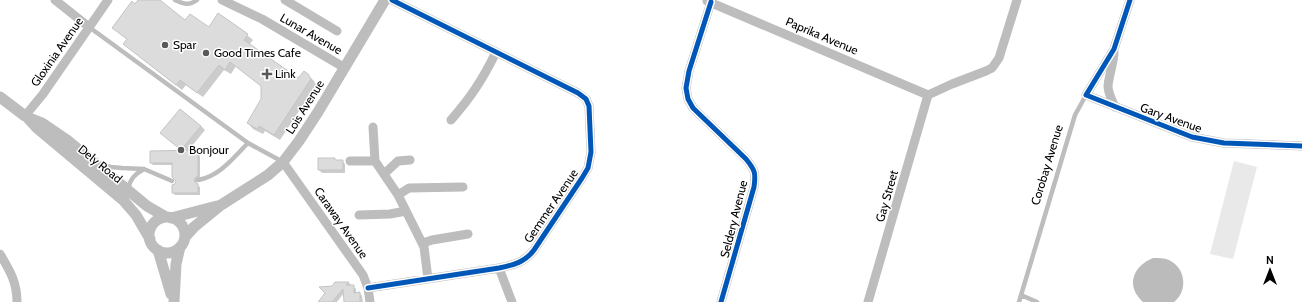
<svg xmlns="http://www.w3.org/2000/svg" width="1302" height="302" font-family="Cabin,sans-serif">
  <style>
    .green { fill: #e9e9e9 }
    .water { fill: #bbb }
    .shadow { fill: #0003 }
    .building { fill: #dcdcdc; stroke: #c4c4c4 }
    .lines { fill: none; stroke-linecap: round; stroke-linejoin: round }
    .service { stroke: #bdbdbd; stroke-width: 4.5 }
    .minor { stroke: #bdbdbd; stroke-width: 9 }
    .tertiary { stroke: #bdbdbd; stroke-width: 11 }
    .cycleway-casing { stroke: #fff; stroke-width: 8 }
    .cycleway { stroke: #0057b8; stroke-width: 5 }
    .poi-dot { fill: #595959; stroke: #fff; stroke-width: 1.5 }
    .labels { text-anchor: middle; stroke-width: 3; stroke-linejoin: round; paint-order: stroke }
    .street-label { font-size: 12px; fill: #000; stroke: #fff }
    .poi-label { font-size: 12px; fill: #000; stroke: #fff; text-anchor: start }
  </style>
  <rect width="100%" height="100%" fill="#fff"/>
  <path class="green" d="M 1234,161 L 1257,167 L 1233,259 L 1210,254 Z"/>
  <path class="water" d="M 1153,258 C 1159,258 1164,258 1169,260 C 1186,268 1188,291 1174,302 L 1143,302 C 1125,286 1133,266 1153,258 Z"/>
  <path class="shadow" d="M 139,0 L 158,0 L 186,21 L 209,28 L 247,35 L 253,40 L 249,45 L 298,80 L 308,75 L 314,81 L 316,85 L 280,140 L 265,131 L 263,134 L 253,129 L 248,123 L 262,99 L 262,87 L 236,66 L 231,74 L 224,70 L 203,97 L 186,85 L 182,90 L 130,49 L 124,44 L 128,40 L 119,33 Z
    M 201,126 L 205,130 L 187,152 L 198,151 L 200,154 L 200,178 L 197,180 L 196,184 L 200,187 L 200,195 L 175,195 L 173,193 L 177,181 L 173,165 L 153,165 L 151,163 L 184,152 L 166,137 Z
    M 319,159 L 334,159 L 337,161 L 342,161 L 345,164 L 345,173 L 322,173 L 319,170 Z
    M 336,283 L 349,283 L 356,289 L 356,293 L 360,293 L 362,296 L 363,302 L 345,302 L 344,293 L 337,302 L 324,302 Z"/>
  <path class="building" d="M 138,0 L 160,0 L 185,20 L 190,14 L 209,27 L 218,13 L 248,34 L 244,40 L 298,78 L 304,71 L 308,74 L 311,79 L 274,135 L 259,126 L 257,129 L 247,123 L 261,99 L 261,86 L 230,62 L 225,70 L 219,65 L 197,93 L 180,80 L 176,85 L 123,44 L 127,39 L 112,28 L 132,1 L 135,4 Z
    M 180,109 L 201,126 L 181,150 L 160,133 Z
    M 198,150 L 198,176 L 195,178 L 194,181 L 196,183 L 198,184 L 198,193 L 172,193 L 172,185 L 175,184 L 176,181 L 172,177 L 172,163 L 150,163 L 150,151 Z
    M 318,158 L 335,158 L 335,160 L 343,160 L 343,170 L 318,170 Z
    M 335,282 L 349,282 L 346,285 L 354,285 L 354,293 L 360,292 L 360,302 L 344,302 L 343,289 L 332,302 L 318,302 L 325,293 L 319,287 L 332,286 Z"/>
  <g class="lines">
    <path class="service" d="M 175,0 C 183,4 189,6 197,0
      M 89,27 L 248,143 L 283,162
      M 103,165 L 111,167 L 122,168 L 144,169 L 172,181
      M 198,180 C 220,176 233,158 248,143
      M 128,189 C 130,179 135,174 144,169
      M 1021,295 L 1037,302
      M 1019,302 L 1075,115 L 1086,95"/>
    <path class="minor" d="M 55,0 L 89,27
      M 222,0 L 262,19 L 345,68
      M 285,0 L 337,31
      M 1130,0 L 1114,49 L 1086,95 L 1192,137 L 1224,143 L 1302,146
      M 707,1 L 928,95
      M 711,2 L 689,71 L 686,88 L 688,99 L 693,108 L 746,159 C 755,170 756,173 754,187 L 721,302
      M 1114,51 C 1114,63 1109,74 1108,86 C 1108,93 1112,100 1115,107
      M 928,95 L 952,84 L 986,71 L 992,68 L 999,58 L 1017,0
      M 26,116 L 25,116 L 43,94 L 108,0
      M 451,120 C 471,97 483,79 496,52
      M 373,127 L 375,161 L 398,195 L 424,247 L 428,279
      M 350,161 L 375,161
      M 283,162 L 363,275 L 368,288 L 370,302
      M 384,174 L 398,161 L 410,160
      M 398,195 L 409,188 L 463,187
      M 359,215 L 390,214 L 406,211
      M 423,243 L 432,240 L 468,234
      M 0,254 C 10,271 17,282 17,302
      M 499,268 L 512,302
      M 368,288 L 499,268 C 514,265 525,262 534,250 L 582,178 L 588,168 L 591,152 L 589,106 L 586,99 L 578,93 L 392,0
      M 868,302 L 928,95"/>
    <path class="tertiary" d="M 0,97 L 25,116
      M 26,116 L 37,128 L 123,200 L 136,215 L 150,239
      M 32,119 L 42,123 L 67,140 L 147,206 L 166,217
      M149 235a18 18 0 1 1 36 0a18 18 0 1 1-36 0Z
      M 171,218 L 217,206
      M 185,237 L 194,227 L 221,205 L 268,175 L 283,162 L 299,141 L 318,112 L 385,0
      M 158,250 L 171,294
      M 174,302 L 176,264 L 180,247"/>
    <g class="cycleway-casing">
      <path id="cycleway" d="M 1130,0 L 1114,49 L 1086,95 L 1192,137 L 1224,143 L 1302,146
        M 711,2 L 689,71 L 686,88 L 688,99 L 693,108 L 746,159 C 755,170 756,173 754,187 L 721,302
        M 368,288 L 499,268 C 514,265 525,262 534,250 L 582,178 L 588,168 L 591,152 L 589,106 L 586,99 L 578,93 L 392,0"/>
    </g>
    <use href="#cycleway" class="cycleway"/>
  </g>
  <g class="poi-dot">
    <circle cx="165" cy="45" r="4"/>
    <circle cx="206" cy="53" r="4"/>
    <path d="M265 68h4v4h4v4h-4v4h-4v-4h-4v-4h4z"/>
    <circle cx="181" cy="150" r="4"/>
  </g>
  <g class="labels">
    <g class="street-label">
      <text transform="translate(311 34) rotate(30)" y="4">Lunar Avenue</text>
      <text transform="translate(822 36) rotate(23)" y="4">Paprika Avenue</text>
      <text transform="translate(57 52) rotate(-55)" y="4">Gloxinia Avenue</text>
      <text transform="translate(305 107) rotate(-58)" y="4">Lois Avenue</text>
      <text transform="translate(1171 118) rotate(20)" y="4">Gary Avenue</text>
      <text transform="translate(100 164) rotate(39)" y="4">Dely Road</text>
      <text transform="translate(1047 165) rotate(-73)" y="4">Corobay Avenue</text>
      <text transform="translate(887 196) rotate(-74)" y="4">Gay Street</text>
      <text transform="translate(551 206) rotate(-56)" y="4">Gemmer Avenue</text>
      <text transform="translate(734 219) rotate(-76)" y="4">Seldery Avenue</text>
      <text transform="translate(341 223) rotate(55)" y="4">Caraway Avenue</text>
    </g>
    <g class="poi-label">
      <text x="173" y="49">Spar</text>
      <text x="214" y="57">Good Times Cafe</text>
      <text x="275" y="78">Link</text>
      <text x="189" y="154">Bonjour</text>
    </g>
  </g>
  <g transform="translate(1270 270)" stroke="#ffffff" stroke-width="3" paint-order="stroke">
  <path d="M0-3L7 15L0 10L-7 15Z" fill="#000000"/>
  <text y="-6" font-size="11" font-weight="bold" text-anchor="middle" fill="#000000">N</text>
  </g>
</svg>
